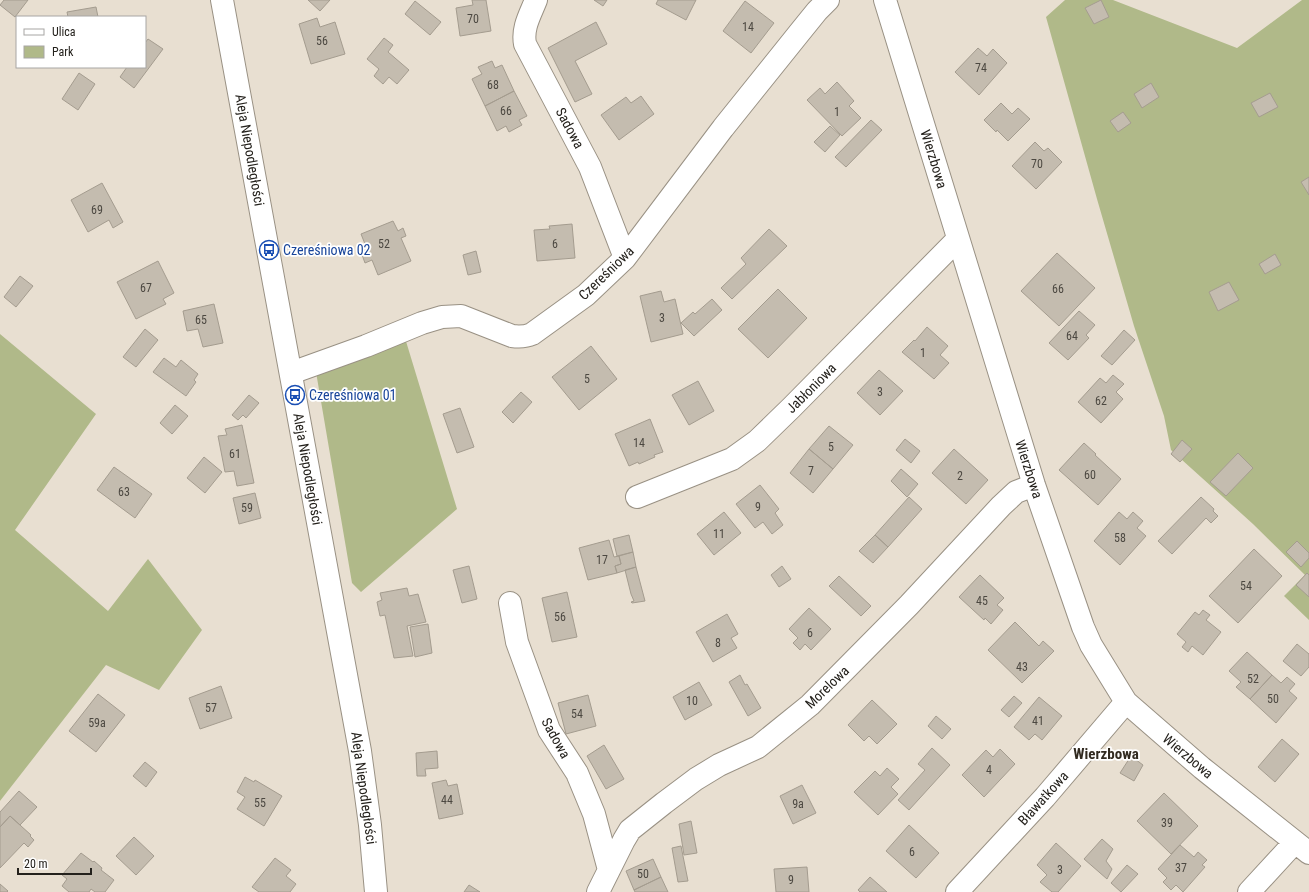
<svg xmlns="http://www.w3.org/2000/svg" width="1309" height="892" font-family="'Roboto Condensed',sans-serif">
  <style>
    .green { fill: #b0b989 }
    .building { fill: #c4bcaf; stroke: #a49c8f }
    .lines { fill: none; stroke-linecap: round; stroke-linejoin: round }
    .minor-casing { stroke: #999184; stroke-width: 24 }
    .major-casing { stroke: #999184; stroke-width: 24 }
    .minor { stroke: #fff; stroke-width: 22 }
    .major { stroke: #fff; stroke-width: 22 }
    .labels { text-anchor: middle; stroke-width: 3.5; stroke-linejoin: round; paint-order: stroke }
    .number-label { font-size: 12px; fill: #4c4841 }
    .street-label { font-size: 14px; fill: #24211c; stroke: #fff }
    .transit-label { font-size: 14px; fill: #164399; stroke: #fff; text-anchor: start }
    .neighbourhood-label { font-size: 15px; font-weight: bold; fill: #312a20; stroke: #fff }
  </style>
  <rect width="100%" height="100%" fill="#e8dfd1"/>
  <path class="green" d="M 1065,0 L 1113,0 L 1237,48 L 1302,0 L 1309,0 L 1309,620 L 1284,596 L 1305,575 L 1253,524 L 1171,450 L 1164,416 L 1134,326 L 1097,199 L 1046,17 Z
    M 0,334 L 96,414 L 15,530 L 108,611 L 148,559 L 202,630 L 159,690 L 106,665 L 0,801 Z
    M 405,338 L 457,509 L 361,592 L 352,583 L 316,372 Z"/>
  <path class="building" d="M 4,0 L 28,0 L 15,17 L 0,5 Z
    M 308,0 L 330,0 L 320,11 Z
    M 472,0 L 486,0 L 491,31 L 460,36 L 456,8 L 473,5 Z
    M 594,0 L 607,0 L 603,6 Z
    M 658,0 L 696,0 L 686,20 L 656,4 Z
    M 1101,0 L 1109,17 L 1094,24 L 1085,8 Z
    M 415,1 L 441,22 L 430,35 L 405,14 Z
    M 745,1 L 774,23 L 751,53 L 723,31 Z
    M 96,7 L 98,17 L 68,17 L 67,12 Z
    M 317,18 L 320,27 L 335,22 L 345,54 L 311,64 L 299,24 Z
    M 596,22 L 607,44 L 575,61 L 592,94 L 575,102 L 548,48 Z
    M 384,38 L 393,45 L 388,52 L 409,70 L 397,84 L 389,77 L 383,84 L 374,76 L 379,69 L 367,59 Z
    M 148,39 L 163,49 L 134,88 L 120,77 L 127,67 L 145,67 L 145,43 Z
    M 978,48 L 987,56 L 993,49 L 1007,63 L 979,95 L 955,72 Z
    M 492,61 L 495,68 L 502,65 L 514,91 L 485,106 L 472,79 L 482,74 L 478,67 Z
    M 79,73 L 95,84 L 78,110 L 62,99 Z
    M 837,82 L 854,101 L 849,106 L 861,118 L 842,136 L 807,100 L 820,88 L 825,94 Z
    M 1151,83 L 1159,97 L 1142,108 L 1134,94 Z
    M 514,91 L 527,116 L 519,120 L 522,125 L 509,132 L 506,126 L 497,131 L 485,106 Z
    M 1270,93 L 1278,107 L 1259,117 L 1251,103 Z
    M 641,96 L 654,114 L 619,140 L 601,115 L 626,97 L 631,103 Z
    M 1001,103 L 1012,114 L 1018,108 L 1030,119 L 1008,141 L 997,130 L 996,132 L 984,120 Z
    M 1123,112 L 1131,123 L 1118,132 L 1110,121 Z
    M 871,120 L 882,130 L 846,167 L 835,157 Z
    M 830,126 L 840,135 L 825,152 L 814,142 Z
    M 1035,142 L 1044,151 L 1048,148 L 1062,162 L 1036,189 L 1012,166 Z
    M 1309,177 L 1309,195 L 1301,182 Z
    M 102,183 L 123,222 L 113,228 L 109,220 L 88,232 L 71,200 Z
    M 393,221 L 398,231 L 403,228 L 406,236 L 401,238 L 411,261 L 378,275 L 372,260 L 365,263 L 361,252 L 367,249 L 361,234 Z
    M 572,224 L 575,258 L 537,261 L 534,230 L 550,229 L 549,226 Z
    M 769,229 L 787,246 L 732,299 L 721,288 L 746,264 L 741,258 Z
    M 476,251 L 481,272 L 468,275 L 463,255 Z
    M 1057,253 L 1095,288 L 1059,326 L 1021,291 Z
    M 1275,254 L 1281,265 L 1265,274 L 1259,264 Z
    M 158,261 L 174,293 L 163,299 L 166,304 L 136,319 L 117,282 Z
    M 20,276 L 33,286 L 16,307 L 4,297 Z
    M 1229,282 L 1239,300 L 1218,311 L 1209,292 Z
    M 778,289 L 807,318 L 768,358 L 738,329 Z
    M 661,291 L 664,302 L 675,299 L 683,334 L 651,342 L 640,296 Z
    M 712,299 L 722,310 L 694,336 L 681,323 L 693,312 L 695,314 Z
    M 214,304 L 223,343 L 203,347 L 198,329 L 187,331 L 183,311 Z
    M 1079,311 L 1095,325 L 1086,335 L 1089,338 L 1068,360 L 1049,343 Z
    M 927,327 L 948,346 L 940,355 L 949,363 L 934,379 L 902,352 L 914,340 L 915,341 Z
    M 145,329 L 158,340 L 136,367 L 123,357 Z
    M 1124,330 L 1135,340 L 1112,365 L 1101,356 Z
    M 591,346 L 617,379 L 579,410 L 552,377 Z
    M 164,358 L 176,367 L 181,360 L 198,374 L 194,380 L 196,382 L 186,396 L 153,372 Z
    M 879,370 L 903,391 L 880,415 L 857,393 Z
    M 1113,375 L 1124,384 L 1116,392 L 1123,399 L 1101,423 L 1078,402 L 1100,378 L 1106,383 Z
    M 698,381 L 714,411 L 689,425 L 672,395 Z
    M 521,392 L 532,402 L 513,423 L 502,412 Z
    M 249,395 L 259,403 L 246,418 L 243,415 L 238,420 L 232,415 Z
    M 175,405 L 188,416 L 172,434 L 160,423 Z
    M 460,408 L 474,447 L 457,453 L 443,414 Z
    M 650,419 L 663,452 L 654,455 L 655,457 L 639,464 L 638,462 L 629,466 L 615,434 Z
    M 242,425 L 254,483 L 237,486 L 234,471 L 225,472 L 218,436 L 227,435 L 225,429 Z
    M 829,426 L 853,445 L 833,469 L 809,449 Z
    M 905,439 L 920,451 L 911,463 L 896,450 Z
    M 1182,440 L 1192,449 L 1180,462 L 1171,454 Z
    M 1084,443 L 1096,454 L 1095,455 L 1121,479 L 1098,505 L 1059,470 Z
    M 809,449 L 833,469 L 813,493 L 790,473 Z
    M 954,449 L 988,480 L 966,504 L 932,473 Z
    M 1238,453 L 1253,468 L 1226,496 L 1210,482 Z
    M 204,457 L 222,472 L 205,493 L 187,478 Z
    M 114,467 L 152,494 L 135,518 L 97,490 Z
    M 901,469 L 918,484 L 907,497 L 891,481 Z
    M 760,485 L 779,509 L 775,513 L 783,525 L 772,534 L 763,522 L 755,528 L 736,504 Z
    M 255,493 L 261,518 L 239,524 L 233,498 Z
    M 909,497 L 922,509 L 888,547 L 875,535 Z
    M 1201,497 L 1214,509 L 1213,511 L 1218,516 L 1211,523 L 1206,518 L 1172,554 L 1158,541 Z
    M 724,512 L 741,533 L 714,555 L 697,534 Z
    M 1119,512 L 1127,519 L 1133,512 L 1143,521 L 1137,528 L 1146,536 L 1120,565 L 1094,541 Z
    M 629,535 L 633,552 L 617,556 L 613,539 Z
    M 875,535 L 888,547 L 873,563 L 859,551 Z
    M 609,540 L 614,557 L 619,556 L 621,564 L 615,566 L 617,573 L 588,580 L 579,548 Z
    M 1297,541 L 1309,553 L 1309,558 L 1301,567 L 1286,552 Z
    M 1254,549 L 1282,576 L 1238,623 L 1209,596 Z
    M 633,552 L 636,567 L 617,573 L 615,566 L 621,564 L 619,556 Z
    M 469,566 L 477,599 L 462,603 L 453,570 Z
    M 782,566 L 791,579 L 779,587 L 771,575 Z
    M 636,567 L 645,601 L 632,603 L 631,602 L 634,601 L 631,594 L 625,570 Z
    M 1307,573 L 1309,575 L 1309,597 L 1296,585 Z
    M 980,575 L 1004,598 L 997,605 L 1003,610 L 991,624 L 985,618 L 984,620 L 959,597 Z
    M 839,576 L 871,606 L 861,616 L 829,586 Z
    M 407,588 L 409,596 L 418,594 L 426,622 L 407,626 L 413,656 L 394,658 L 385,615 L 380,616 L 377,602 L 382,600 L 380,593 Z
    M 567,592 L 577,637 L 552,642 L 542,598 Z
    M 809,608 L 831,629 L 811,650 L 805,644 L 800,650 L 793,643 L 798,638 L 789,629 Z
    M 1203,610 L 1210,615 L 1206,620 L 1221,632 L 1203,655 L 1192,646 L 1188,652 L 1182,647 L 1186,642 L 1177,634 L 1195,612 L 1199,615 Z
    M 727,614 L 738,634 L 731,638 L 737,648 L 713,662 L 696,632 Z
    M 1015,622 L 1039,646 L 1043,641 L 1054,651 L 1022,683 L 988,650 Z
    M 428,624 L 432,653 L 415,657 L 410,627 Z
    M 1297,644 L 1309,654 L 1309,667 L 1301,676 L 1283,661 Z
    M 1247,652 L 1272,675 L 1250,699 L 1236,687 L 1241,682 L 1229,671 Z
    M 740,675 L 745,685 L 747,684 L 761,708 L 748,716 L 729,682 Z
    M 1272,675 L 1281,683 L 1287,677 L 1295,684 L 1289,691 L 1297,698 L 1276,723 L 1250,699 Z
    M 699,682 L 712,705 L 685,720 L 673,697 Z
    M 221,686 L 232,718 L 200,729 L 189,698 Z
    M 98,694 L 125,715 L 96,752 L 69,731 Z
    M 588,695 L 596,726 L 566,734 L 558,703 Z
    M 1014,696 L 1022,703 L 1009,717 L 1001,710 Z
    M 1039,697 L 1062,716 L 1042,740 L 1035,734 L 1029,740 L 1014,727 Z
    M 872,700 L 897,724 L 877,744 L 869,736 L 864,741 L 848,725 Z
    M 936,716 L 951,729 L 942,739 L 928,726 Z
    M 1282,739 L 1299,754 L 1275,782 L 1258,767 Z
    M 604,745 L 624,779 L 606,789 L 587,756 Z
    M 932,748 L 950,765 L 909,810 L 898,800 L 925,770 L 918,764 Z
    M 1000,749 L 1015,764 L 984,797 L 962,775 L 986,750 L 993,757 Z
    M 437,751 L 438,768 L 425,769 L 426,776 L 417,776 L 416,753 Z
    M 1131,756 L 1143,765 L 1134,781 L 1120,773 Z
    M 145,762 L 157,772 L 146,787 L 133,776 Z
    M 887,768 L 899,779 L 891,787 L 898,794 L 878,815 L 854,792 L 875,771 L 880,776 Z
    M 245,777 L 254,782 L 255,780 L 282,796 L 264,826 L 237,809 L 245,797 L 237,792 Z
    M 446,780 L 448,786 L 457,784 L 463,814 L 439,819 L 432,783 Z
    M 802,785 L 816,813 L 793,824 L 780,796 Z
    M 19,791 L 37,807 L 20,825 L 10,816 L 0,827 L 0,812 Z
    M 1164,793 L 1198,826 L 1171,854 L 1137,821 Z
    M 10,816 L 31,835 L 30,836 L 34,840 L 28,847 L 24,843 L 0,868 L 0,827 Z
    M 691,821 L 697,853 L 684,855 L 679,824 Z
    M 909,825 L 939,853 L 916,878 L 886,851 Z
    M 134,837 L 154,856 L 136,875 L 116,856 Z
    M 1102,839 L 1113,849 L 1106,861 L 1112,869 L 1107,879 L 1084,859 Z
    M 1056,843 L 1081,866 L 1058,892 L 1052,892 L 1040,882 L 1047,875 L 1037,865 Z
    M 1180,845 L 1194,857 L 1198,852 L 1207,860 L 1202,865 L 1205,867 L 1183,892 L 1176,885 L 1171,890 L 1163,882 L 1167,878 L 1158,869 Z
    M 681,846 L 688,881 L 678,882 L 672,848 Z
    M 81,853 L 93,862 L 94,861 L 102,868 L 101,870 L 114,880 L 105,892 L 95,892 L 91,889 L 89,892 L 69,892 L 62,886 L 67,879 L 62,875 Z
    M 275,858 L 291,870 L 286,876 L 296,884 L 290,892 L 259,892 L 252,887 Z
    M 653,859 L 661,877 L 634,890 L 626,871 Z
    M 1127,865 L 1138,874 L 1121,892 L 1111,883 Z
    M 807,867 L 809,892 L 776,892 L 774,869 Z
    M 661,877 L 668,892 L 635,892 L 634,890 Z
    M 870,877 L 887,892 L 860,892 L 858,890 Z
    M 0,884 L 8,891 L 7,892 L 0,892 Z
    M 469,885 L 480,892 L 464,892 Z"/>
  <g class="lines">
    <g class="minor-casing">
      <path id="minor" d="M 536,0 C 530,15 522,28 525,44 L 590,167 L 625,258
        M 885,0 L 1034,485 L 1083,627 L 1091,645 L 1126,702 L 1202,768 L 1309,853
        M 291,373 L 366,346 L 422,323 L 442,317 L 461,316 L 512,336 C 519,337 525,337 532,334 L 586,295 L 625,258 L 723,128 L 800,32 L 817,11 L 828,0
        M 637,497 L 732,459 L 757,441 L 791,408 L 958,239
        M 510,603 L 517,642 L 549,730 L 577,773 L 594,814 L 609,870
        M 598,892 L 624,840 L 630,830 L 664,803 L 696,779 L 719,765 L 758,747 L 810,705 L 909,605 L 1001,506 L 1016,492 L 1034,485
        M 957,892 L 1045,797 L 1126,702
        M 1249,892 L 1295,842"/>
    </g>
    <g class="major-casing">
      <path id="major" d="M 222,0 L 360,751 L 370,825 L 376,892"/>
    </g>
    <use href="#minor" class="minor"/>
    <use href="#major" class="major"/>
  </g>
  <defs>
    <g id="bus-ring" transform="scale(1)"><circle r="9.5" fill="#fff" stroke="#1a4fb4" stroke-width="1.5"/><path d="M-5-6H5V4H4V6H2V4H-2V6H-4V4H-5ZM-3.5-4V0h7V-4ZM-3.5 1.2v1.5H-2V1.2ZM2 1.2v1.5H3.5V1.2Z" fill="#1a4fb4"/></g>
  </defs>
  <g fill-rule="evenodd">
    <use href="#bus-ring" x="269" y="250"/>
    <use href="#bus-ring" x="295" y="395"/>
  </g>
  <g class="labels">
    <g class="number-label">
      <text x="473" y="23">70</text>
      <text x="748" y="31">14</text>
      <text x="322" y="45">56</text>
      <text x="981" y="72">74</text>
      <text x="493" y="89">68</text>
      <text x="506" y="115">66</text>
      <text x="837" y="116">1</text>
      <text x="1037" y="168">70</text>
      <text x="97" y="214">69</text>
      <text x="384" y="248">52</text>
      <text x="555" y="248">6</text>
      <text x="146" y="292">67</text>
      <text x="1058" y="293">66</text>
      <text x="662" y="322">3</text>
      <text x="201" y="324">65</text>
      <text x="1072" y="340">64</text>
      <text x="923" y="357">1</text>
      <text x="587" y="383">5</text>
      <text x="880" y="396">3</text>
      <text x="1101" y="405">62</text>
      <text x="639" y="447">14</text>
      <text x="831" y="451">5</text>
      <text x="235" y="458">61</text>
      <text x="811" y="475">7</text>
      <text x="1090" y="479">60</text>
      <text x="960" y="480">2</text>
      <text x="124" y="496">63</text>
      <text x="758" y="511">9</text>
      <text x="247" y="512">59</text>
      <text x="719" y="538">11</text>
      <text x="1120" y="542">58</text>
      <text x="602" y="564">17</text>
      <text x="1246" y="590">54</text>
      <text x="982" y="605">45</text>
      <text x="560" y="621">56</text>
      <text x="810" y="637">6</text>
      <text x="718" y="647">8</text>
      <text x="1022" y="671">43</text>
      <text x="1253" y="683">52</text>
      <text x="1273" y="703">50</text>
      <text x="692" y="705">10</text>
      <text x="211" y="712">57</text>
      <text x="577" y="718">54</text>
      <text x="1038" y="725">41</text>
      <text x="97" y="727">59a</text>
      <text x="989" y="774">4</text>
      <text x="447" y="804">44</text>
      <text x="260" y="807">55</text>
      <text x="798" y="808">9a</text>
      <text x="1167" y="827">39</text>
      <text x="912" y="856">6</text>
      <text x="1181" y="872">37</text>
      <text x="1060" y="874">3</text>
      <text x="643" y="878">50</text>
      <text x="791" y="884">9</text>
    </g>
    <g class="street-label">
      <text transform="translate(570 128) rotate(62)" y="5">Sadowa</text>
      <text transform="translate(250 150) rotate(80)" y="5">Aleja Niepodległości</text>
      <text transform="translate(934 159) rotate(73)" y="5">Wierzbowa</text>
      <text transform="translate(606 273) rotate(-44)" y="5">Czereśniowa</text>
      <text transform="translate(811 388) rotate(-45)" y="5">Jabłoniowa</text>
      <text transform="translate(308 469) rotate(80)" y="5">Aleja Niepodległości</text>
      <text transform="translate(1029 469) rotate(72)" y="5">Wierzbowa</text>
      <text transform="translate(827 687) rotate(-44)" y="5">Morelowa</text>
      <text transform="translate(556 738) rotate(61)" y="5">Sadowa</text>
      <text transform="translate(1188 756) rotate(40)" y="5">Wierzbowa</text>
      <text transform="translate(364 788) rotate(82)" y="5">Aleja Niepodległości</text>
      <text transform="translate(1043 798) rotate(-48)" y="5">Bławatkowa</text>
    </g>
    <g class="transit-label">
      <text x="283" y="255">Czereśniowa 02</text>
      <text x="309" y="400">Czereśniowa 01</text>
    </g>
    <g class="neighbourhood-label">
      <text x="1106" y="759">Wierzbowa</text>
    </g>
  </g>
  <rect x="16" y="16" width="130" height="52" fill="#ffffff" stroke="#a7a6a4"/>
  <rect x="24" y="29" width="20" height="6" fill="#ffffff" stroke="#a7a6a4"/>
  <text x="52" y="36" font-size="12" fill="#24211c">Ulica</text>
  <rect x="24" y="46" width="20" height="12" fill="#b0b989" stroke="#a7a6a4"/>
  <text x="52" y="56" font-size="12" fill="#24211c">Park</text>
  <path d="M18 868v6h73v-6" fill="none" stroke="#24211c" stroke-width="2"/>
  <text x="24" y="868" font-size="12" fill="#24211c" stroke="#ffffff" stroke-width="3" paint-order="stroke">20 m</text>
</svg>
